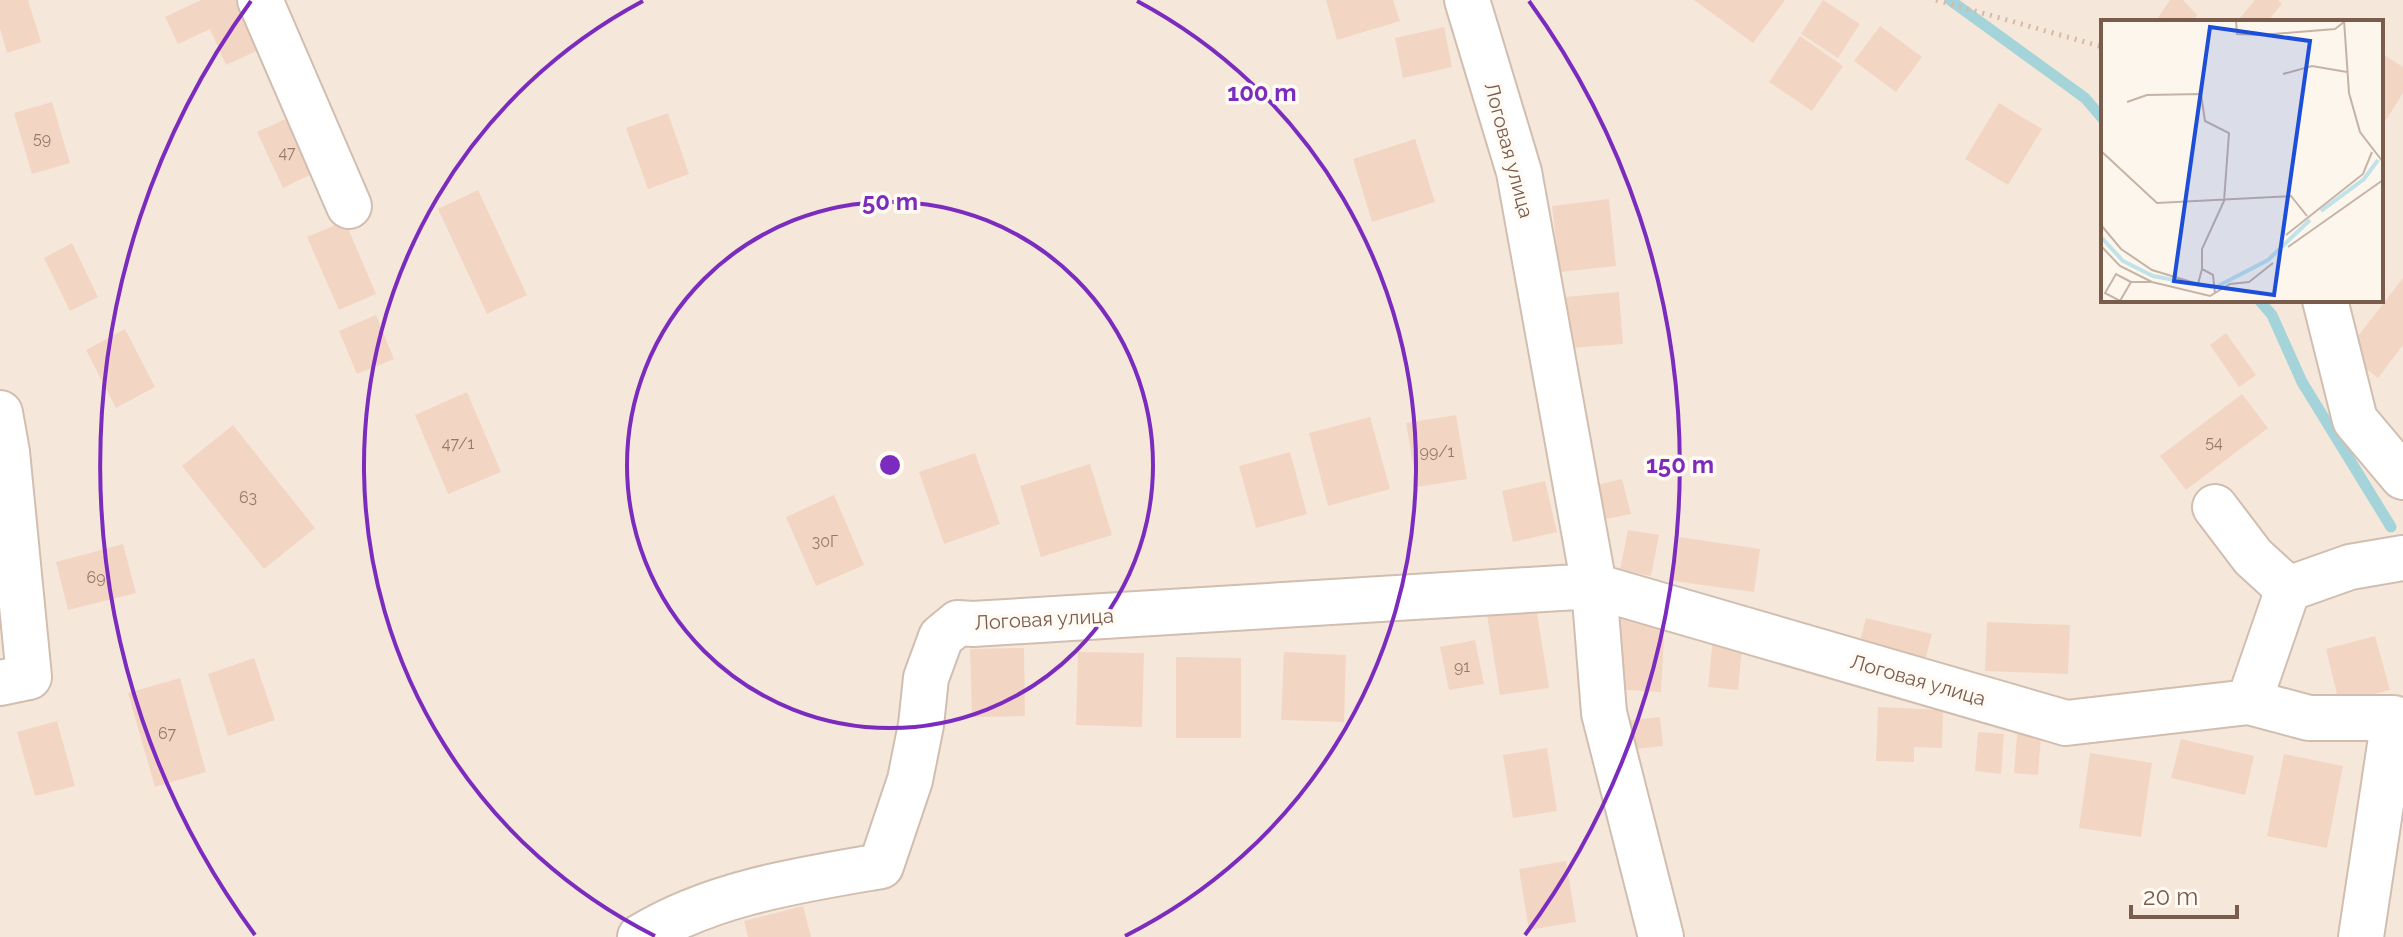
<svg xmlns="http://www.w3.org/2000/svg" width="2403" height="937" font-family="Raleway,sans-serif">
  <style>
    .residential { fill: #f5e8da; fill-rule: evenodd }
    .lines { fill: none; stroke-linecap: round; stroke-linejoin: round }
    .stream { stroke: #a5d3da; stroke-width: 11 }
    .building { fill: #f3d5c3 }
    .minor-casing { stroke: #d1beb0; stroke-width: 48 }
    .path { stroke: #d9b8a5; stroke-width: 5; stroke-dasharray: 2 6; stroke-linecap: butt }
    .minor { stroke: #fff; stroke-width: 44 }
    .ring { fill: none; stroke: #7b2cbf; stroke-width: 4 }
    .labels { text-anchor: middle; stroke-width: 7; stroke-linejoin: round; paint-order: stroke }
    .number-label { font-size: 16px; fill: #987a6a }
    .street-label { font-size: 20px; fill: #7a5c4d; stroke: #fffaf3 }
    .inset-river { fill: none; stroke: #bfe3e8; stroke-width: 4 }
    .inset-road { fill: none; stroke: #c5b3a7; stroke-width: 2 }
    .view { fill: #1d4ed8; fill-opacity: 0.15; stroke: #1d4ed8; stroke-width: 4 }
    .inset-edge { fill: none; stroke: #7a5c4d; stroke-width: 4 }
    .centre { fill: #7b2cbf; stroke: #fffaf3; stroke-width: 4 }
    .ring-label { font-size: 24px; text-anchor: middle; font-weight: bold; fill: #7b2cbf; stroke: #fffaf3; stroke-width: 7; stroke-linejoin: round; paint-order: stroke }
  </style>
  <rect width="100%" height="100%" fill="#fdf6ec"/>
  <path class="residential" d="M 0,0 L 2403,0 L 2403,937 L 0,937 ZM 2103,22 L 2381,22 L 2381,300 L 2103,300 Z"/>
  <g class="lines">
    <path class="stream" d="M 1950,0 L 2085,98 L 2103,119
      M 2259,300 L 2272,315 L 2302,382 L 2391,527"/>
  </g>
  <path class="building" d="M 0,0 L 28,0 L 41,42 L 7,53 L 0,28 Z
    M 201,0 L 239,0 L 261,49 L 226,65 L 210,29 L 178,44 L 165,17 Z
    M 1326,0 L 1393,0 L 1400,21 L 1337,40 Z
    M 1694,0 L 1785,0 L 1753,43 Z
    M 1823,0 L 1860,24 L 1838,58 L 1801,34 Z
    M 2170,0 L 2183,0 L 2197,15 L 2192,22 L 2155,22 Z
    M 2255,0 L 2278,0 L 2282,4 L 2267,22 L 2243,22 L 2239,19 Z
    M 1880,26 L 1922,57 L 1896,92 L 1854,61 Z
    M 1444,27 L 1452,67 L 1403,78 L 1395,38 Z
    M 1800,36 L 1843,66 L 1812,111 L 1769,82 Z
    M 2381,53 L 2403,67 L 2403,93 L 2386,120 L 2381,116 Z
    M 52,102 L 70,163 L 32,174 L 14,113 Z
    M 1999,103 L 2042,129 L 2008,185 L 1965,159 Z
    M 668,113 L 689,174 L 648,189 L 626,128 Z
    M 292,116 L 318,171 L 283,188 L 257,132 Z
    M 1415,139 L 1435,202 L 1372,222 L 1353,159 Z
    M 478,190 L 527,295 L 487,314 L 438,209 Z
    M 1609,199 L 1616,266 L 1560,272 L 1552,206 Z
    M 345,221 L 376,294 L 339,310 L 307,237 Z
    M 72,243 L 98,297 L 70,311 L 44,258 Z
    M 2403,278 L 2403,345 L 2378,378 L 2345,353 Z
    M 1619,292 L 1623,344 L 1570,348 L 1565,297 Z
    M 376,315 L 394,359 L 357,374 L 339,331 Z
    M 125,329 L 155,387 L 116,408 L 86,350 Z
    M 2226,333 L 2256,375 L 2239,387 L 2210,345 Z
    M 467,392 L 501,472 L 448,494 L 415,415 Z
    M 2242,394 L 2268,428 L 2186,490 L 2160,456 Z
    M 1456,415 L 1467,479 L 1417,487 L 1406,423 Z
    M 1370,417 L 1390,489 L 1328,506 L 1309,433 Z
    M 233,425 L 315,528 L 264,569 L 182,466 Z
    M 1290,452 L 1307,514 L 1256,528 L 1239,466 Z
    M 975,453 L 1000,524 L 944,544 L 919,472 Z
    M 1090,464 L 1112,535 L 1041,557 L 1020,486 Z
    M 1622,479 L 1631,514 L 1606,519 L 1597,485 Z
    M 1545,481 L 1557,532 L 1513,542 L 1502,491 Z
    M 834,495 L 864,565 L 816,586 L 786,517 Z
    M 1628,530 L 1659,535 L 1651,576 L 1620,570 Z
    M 1679,537 L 1760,549 L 1754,592 L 1673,581 Z
    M 123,544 L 136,593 L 68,610 L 56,562 Z
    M 1536,607 L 1549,688 L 1500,695 L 1487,615 Z
    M 1618,617 L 1665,619 L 1661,692 L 1614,689 Z
    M 1866,618 L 1932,634 L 1924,665 L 1858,649 Z
    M 1987,622 L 2070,625 L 2068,674 L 1985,671 Z
    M 2375,636 L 2390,690 L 2339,703 L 2326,649 Z
    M 1713,637 L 1743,639 L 1738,690 L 1708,687 Z
    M 1475,640 L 1484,684 L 1449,690 L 1440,647 Z
    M 1024,648 L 1025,716 L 972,717 L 970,649 Z
    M 1078,652 L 1144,653 L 1142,727 L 1076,725 Z
    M 1284,652 L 1346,655 L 1344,722 L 1281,720 Z
    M 1176,657 L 1241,658 L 1241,738 L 1176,738 Z
    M 254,658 L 275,720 L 228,736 L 208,674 Z
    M 180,678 L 206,772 L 155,787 L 128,693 Z
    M 1878,707 L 1943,710 L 1942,748 L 1914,747 L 1914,762 L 1876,761 Z
    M 1660,717 L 1663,746 L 1626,750 L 1623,721 Z
    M 57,721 L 75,786 L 35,796 L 17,732 Z
    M 1978,732 L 2004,734 L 2001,774 L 1975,771 Z
    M 2017,734 L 2041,736 L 2038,775 L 2014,773 Z
    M 2181,739 L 2254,756 L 2245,795 L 2171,778 Z
    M 1547,748 L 1557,811 L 1513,818 L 1503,755 Z
    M 2090,753 L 2152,763 L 2141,837 L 2079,828 Z
    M 2284,754 L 2343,766 L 2327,848 L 2267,836 Z
    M 1566,861 L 1576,922 L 1529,930 L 1519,869 Z
    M 803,906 L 811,937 L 748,937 L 744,921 Z"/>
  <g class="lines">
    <g class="minor-casing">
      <path id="minor" d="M 260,0 L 349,206
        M 1467,0 L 1519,172 L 1594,586 L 1604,713 L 1661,937
        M 2325,300 L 2355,420 L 2403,477
        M 0,413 L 7,452 L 29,677 L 0,683
        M 2215,507 L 2253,557 L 2288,589
        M 2249,702 L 2309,718 L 2394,718 L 2361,937
        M 640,937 C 712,893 799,880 881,866 L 910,780 L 921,725 L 926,678 L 941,637 L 958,623 L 973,624 L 1594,586 L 2066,723 L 2249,702 L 2288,589 L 2350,567 L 2403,558"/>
    </g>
    <path class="path" d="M 1936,0 L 2103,47"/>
    <use href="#minor" class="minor"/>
  </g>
  <g class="ring">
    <circle cx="890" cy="465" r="263"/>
    <path d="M655 936A526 526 0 0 1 643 1M1137 1A526 526 0 0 1 1125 936"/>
    <path d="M255 935A790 790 0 0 1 251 1M1529 1A790 790 0 0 1 1525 935"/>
  </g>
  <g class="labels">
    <g class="number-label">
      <text x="42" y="144">59</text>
      <text x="287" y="158">47</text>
      <text x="2214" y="448">54</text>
      <text x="458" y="449">47/1</text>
      <text x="1437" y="457">99/1</text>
      <text x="248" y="503">63</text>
      <text x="825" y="547">30Г</text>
      <text x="96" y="583">69</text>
      <text x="1462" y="672">91</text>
      <text x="167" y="739">67</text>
    </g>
    <g class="street-label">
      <text transform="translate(1509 150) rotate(75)" y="7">Логовая улица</text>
      <text transform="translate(1044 619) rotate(-3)" y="7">Логовая улица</text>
      <text transform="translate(1918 680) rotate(16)" y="7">Логовая улица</text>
    </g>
  </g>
  <g transform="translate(2101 20)">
    <rect width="282" height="282" fill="#fdf6ec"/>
    <path class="inset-river" d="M 220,191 L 263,159 L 277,140M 0,217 L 22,241 L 52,256 L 111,267M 117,266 L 167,240 L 209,200"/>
    <path class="inset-road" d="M 135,0 L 136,14 L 161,15 L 234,9 L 243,2M 243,0 L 248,73 L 259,112 L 282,142M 182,54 L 211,46 L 246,52M 26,82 L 46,75 L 100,74 L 104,101 L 128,113 L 123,181 L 101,229 L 101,249 L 112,255 L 114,274M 0,131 L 56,183 L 190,176 L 206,196M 0,205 L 20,229 L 51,250 L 97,264 L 101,249M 185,215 L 262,154 L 271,132M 0,226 L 19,246 L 51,262 L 109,276 L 129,264 L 148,262 L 172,243M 187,227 L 282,160M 30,262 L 15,254 L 4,273 L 19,281 L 30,262 L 51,262"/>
    <path class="view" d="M 109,7 L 209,21 L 173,275 L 73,261 Z"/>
    <rect width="282" height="282" class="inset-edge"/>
  </g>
  <circle cx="890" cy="465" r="12" class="centre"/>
  <g class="ring-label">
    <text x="1262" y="101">100 m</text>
    <text x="890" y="210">50 m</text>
    <text x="1680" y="473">150 m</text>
  </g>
  <path d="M2131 905v12h106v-12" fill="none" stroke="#7a5c4d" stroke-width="4"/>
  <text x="2143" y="905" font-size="24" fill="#7a5c4d" stroke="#fffaf3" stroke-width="6" paint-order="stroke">20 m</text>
</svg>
